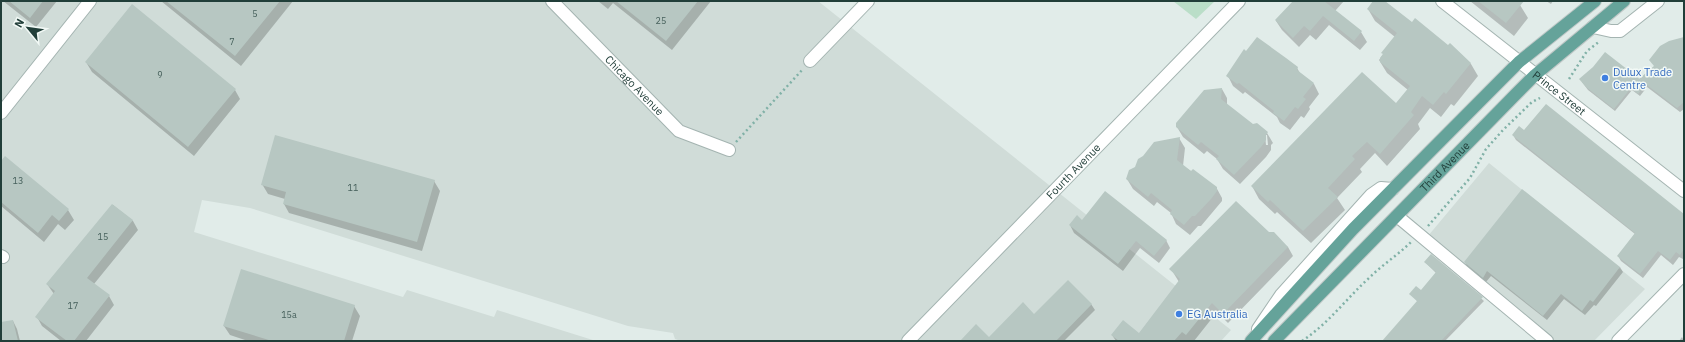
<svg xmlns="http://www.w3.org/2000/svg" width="1685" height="342" font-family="'IBM Plex Sans',sans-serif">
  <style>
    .built { fill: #d0dcd8 }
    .green { fill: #badec8 }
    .shadow { fill: #0003; fill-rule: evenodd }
    .building { fill: #b7c7c2 }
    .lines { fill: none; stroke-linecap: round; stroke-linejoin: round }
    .minor-casing { stroke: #a4b4b1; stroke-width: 14 }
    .major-casing { stroke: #c1c9c8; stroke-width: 14 }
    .path { stroke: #81b1a7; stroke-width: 2.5; stroke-dasharray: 2 3; stroke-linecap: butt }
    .minor { stroke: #fff; stroke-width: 12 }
    .major { stroke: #65a39a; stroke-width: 12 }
    .shop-dot { fill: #3f7fe0; stroke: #f2f9f6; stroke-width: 1.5 }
    .labels { text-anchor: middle; stroke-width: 3; stroke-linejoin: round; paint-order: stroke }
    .number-label { font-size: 9px; fill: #46605b }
    .shop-label { font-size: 11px; fill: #366cbe; stroke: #f2f9f6; text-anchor: start }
    .street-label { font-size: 11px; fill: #213e39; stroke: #f2f9f6 }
  </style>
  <rect width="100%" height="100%" fill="#e1ece9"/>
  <path class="built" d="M 1,1 L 818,1 L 1231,330 L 1221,341 L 681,341 L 675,339 L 673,333 L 628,326 L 250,208 L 202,200 L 194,232 L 403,297 L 407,290 L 494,317 L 497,310 L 596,341 L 1,341 Z
    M 1489,163 L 1645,289 L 1594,341 L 1549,341 L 1428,236 Z"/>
  <path class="green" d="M 1173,1 L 1215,1 L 1196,19 Z"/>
  <path class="shadow" d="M 3,1 L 57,1 L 36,27 Z
    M 161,1 L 293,1 L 241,66 Z
    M 598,1 L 711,1 L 672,50 L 613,3 L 608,9 Z
    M 1295,1 L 1344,1 L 1335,11 L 1361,32 L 1367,42 L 1360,50 L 1329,25 L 1316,40 L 1310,35 L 1299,47 L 1282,30 L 1276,21 Z
    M 1374,1 L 1383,1 L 1412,24 L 1448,46 L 1450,44 L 1471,64 L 1478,76 L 1454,106 L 1451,104 L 1441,117 L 1430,108 L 1418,124 L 1420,129 L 1387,166 L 1375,153 L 1360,169 L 1362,172 L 1337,198 L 1345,210 L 1311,243 L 1277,212 L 1275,214 L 1259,199 L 1252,186 L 1396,104 L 1408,90 L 1387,73 L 1379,60 L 1395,37 L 1375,21 L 1368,9 Z
    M 1470,1 L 1515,1 L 1520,5 L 1528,18 L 1514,36 Z
    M 1546,1 L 1553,1 L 1551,4 Z
    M 1684,38 L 1684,109 L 1680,112 L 1647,87 L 1640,96 L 1632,90 L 1615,111 L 1588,90 L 1582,82 L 1639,81 Z
    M 86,62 L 235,90 L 240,99 L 194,156 L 92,72 Z
    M 1297,68 L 1300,73 L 1314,84 L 1319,94 L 1309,107 L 1310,109 L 1304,118 L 1301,116 L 1290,130 L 1280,123 L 1277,117 L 1245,92 L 1243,94 L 1233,86 L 1228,76 Z
    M 1222,89 L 1227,98 L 1227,105 L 1253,125 L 1267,133 L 1273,143 L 1271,145 L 1271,150 L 1266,157 L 1240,184 L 1223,169 L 1217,159 L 1207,151 L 1204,154 L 1183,137 L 1177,127 ZM 1265,135 L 1267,135 L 1268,145 L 1266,145 Z
    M 1513,135 L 1684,215 L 1684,258 L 1683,259 L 1679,257 L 1673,265 L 1661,255 L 1643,278 L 1621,261 L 1618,256 L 1635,234 L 1516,140 Z
    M 1179,138 L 1185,148 L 1183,166 L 1216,187 L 1222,198 L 1222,201 L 1201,226 L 1198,226 L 1190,235 L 1176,224 L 1171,213 L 1157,202 L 1154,206 L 1133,189 L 1127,179 Z
    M 1,163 L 68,210 L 74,220 L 65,230 L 58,224 L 44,242 L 1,206 Z
    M 434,181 L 440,191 L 422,251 L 289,213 L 284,204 L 285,199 L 268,194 L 262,184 Z
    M 113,205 L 133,221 L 138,230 L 94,284 L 109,296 L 114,305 L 86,341 L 61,341 L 42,326 L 37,317 L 54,294 L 47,284 Z
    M 1082,221 L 1166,240 L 1170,248 L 1159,263 L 1140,248 L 1123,271 L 1074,233 L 1070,225 Z
    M 1268,233 L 1288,247 L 1293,256 L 1228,323 L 1217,312 L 1194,341 L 1116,341 L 1112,335 L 1139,334 L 1179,282 L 1171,269 Z
    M 1431,255 L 1484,301 L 1445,341 L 1383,341 L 1418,302 L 1411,294 L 1421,292 L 1436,273 L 1425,262 Z
    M 1465,262 L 1620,267 L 1623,272 L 1596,306 L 1594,305 L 1585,315 L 1564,299 L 1547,320 L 1491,276 L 1486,282 L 1468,268 Z
    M 1091,304 L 1095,310 L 1064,341 L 961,341 L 989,338 L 1034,315 Z
    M 354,306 L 360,316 L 352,341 L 248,341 L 230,335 L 224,326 Z
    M 13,321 L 17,329 L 20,341 L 1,341 L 1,323 Z
    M 1682,337 L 1684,341 L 1679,341 Z"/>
  <path class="building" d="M 9,1 L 43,1 L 30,18 Z
    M 166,1 L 280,1 L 235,56 Z
    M 616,1 L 698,1 L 666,41 Z
    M 1293,1 L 1324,1 L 1362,31 L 1354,41 L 1323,16 L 1310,31 L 1304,26 L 1293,38 L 1275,20 Z
    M 1373,1 L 1385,1 L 1412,22 L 1415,18 L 1448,45 L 1450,43 L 1471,63 L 1446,94 L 1444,92 L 1433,105 L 1422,96 L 1411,112 L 1414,115 L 1380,154 L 1367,142 L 1352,156 L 1355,159 L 1328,188 L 1338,197 L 1303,231 L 1270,200 L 1268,202 L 1251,186 L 1362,72 L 1396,103 L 1410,86 L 1380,62 L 1380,58 L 1383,54 L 1381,53 L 1397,33 L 1367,9 Z
    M 1478,1 L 1524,1 L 1506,23 Z
    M 132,4 L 236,89 L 188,147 L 85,62 Z
    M 1257,37 L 1286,58 L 1298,67 L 1297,70 L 1314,83 L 1303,97 L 1306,99 L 1298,109 L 1295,107 L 1284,121 L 1273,113 L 1274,111 L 1239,83 L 1237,84 L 1226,76 L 1244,49 L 1246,51 Z
    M 1684,37 L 1684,102 L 1677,108 L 1639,79 L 1654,66 L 1649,60 L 1660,46 L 1669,41 Z
    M 1605,52 L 1646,84 L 1638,94 L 1631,88 L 1614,109 L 1586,87 L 1579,79 L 1593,67 Z
    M 1222,88 L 1221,99 L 1253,124 L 1257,123 L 1268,132 L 1266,135 L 1266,140 L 1261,147 L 1234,175 L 1216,159 L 1219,156 L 1201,142 L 1198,145 L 1176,127 L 1176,123 L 1204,90 Z
    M 1546,104 L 1684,214 L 1684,249 L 1680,255 L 1676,252 L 1670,260 L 1658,251 L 1640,274 L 1617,256 L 1635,233 L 1512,135 L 1519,126 L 1524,130 Z
    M 275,135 L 435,180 L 417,242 L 283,204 L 286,192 L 261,185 Z
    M 1180,137 L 1177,160 L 1191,171 L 1193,169 L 1217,187 L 1217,191 L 1211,199 L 1195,216 L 1192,216 L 1184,225 L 1170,214 L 1172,210 L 1151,193 L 1148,197 L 1126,179 L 1129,170 L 1135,167 L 1138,159 L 1143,156 L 1154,142 Z
    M 5,156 L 69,209 L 59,221 L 52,215 L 38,233 L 1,202 L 1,161 Z
    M 1522,189 L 1620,267 L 1593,302 L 1590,300 L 1582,311 L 1561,294 L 1543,316 L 1487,271 L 1483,278 L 1464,262 Z
    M 1105,191 L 1167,240 L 1154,256 L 1136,241 L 1118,264 L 1069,225 L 1077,215 L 1082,220 Z
    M 1236,201 L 1269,232 L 1274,232 L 1288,247 L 1223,314 L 1212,303 L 1186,335 L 1182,332 L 1174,341 L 1119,341 L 1111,335 L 1123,320 L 1139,333 L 1180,279 L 1169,269 Z
    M 112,204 L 133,220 L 87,278 L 110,295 L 74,341 L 67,341 L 35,317 L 55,291 L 46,284 Z
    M 1431,254 L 1483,297 L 1441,341 L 1382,341 L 1417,301 L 1409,294 L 1416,286 L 1421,290 L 1436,272 L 1424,262 Z
    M 241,269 L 355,305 L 344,341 L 272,341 L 223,326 Z
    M 1068,280 L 1092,304 L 1056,341 L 960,341 L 976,324 L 989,337 L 1023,302 L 1034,314 Z
    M 13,320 L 18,341 L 1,341 L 1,322 Z"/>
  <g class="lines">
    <g class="minor-casing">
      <g id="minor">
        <path id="s1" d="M 552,1 L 679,131 L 729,150"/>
        <path id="s2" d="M 1442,1 L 1684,191"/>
        <path d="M 1593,27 L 1611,31 L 1620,31 L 1658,1"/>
        <path d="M 810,61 L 868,1"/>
        <path d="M 1,113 L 90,1"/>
        <path d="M 1397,216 L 1547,341"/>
        <path d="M 1,256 L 3,257"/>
        <path d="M 1258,329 L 1281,295 L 1371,195 L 1381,188 L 1393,189"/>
        <path id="s3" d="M 908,341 L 1239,1"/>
        <path d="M 1618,341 L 1684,274"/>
      </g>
    </g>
    <g class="major-casing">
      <g id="major">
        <path d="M 1251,341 L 1353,229 L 1500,81 L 1519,62 L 1595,1"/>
        <path id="s4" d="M 1274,341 L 1516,94 L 1535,75 L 1624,1"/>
      </g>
    </g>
    <path class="path" d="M 1569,79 L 1587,51 L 1600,41
      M 736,142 L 803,69
      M 1428,226 L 1470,178 L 1486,149 L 1503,130 L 1532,102 L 1540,98
      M 1302,341 C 1329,323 1346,299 1369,278 C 1382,265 1398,255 1411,242"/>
    <use href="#minor" class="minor"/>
    <use href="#major" class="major"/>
  </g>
  <g class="shop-dot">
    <circle cx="1605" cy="78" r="4"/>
    <circle cx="1179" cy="314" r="4"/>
  </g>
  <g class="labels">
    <g class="number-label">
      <text x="255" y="17">5</text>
      <text x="661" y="24">25</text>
      <text x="232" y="45">7</text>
      <text x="160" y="78">9</text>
      <text x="18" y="184">13</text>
      <text x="353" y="191">11</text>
      <text x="103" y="240">15</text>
      <text x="73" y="309">17</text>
      <text x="289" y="318">15a</text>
    </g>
    <g class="shop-label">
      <text x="1613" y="76">Dulux Trade<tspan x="1613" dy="13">Centre</tspan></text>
      <text x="1187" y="318">EG Australia</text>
    </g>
    <g class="street-label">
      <text dy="4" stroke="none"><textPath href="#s1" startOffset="118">Chicago Avenue</textPath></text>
      <text dy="4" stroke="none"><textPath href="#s2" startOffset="149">Prince Street</textPath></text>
      <text dy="4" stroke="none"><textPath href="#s4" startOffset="244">Third Avenue</textPath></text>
      <text dy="4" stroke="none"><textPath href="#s3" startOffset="237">Fourth Avenue</textPath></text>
    </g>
  </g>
  <rect width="1685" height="342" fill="none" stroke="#213e39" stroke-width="4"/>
  <g transform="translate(28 28) rotate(299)" stroke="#f2f9f6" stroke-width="3" paint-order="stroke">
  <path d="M0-3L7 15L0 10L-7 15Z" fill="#213e39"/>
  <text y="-6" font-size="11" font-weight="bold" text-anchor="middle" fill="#213e39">N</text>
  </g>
</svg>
